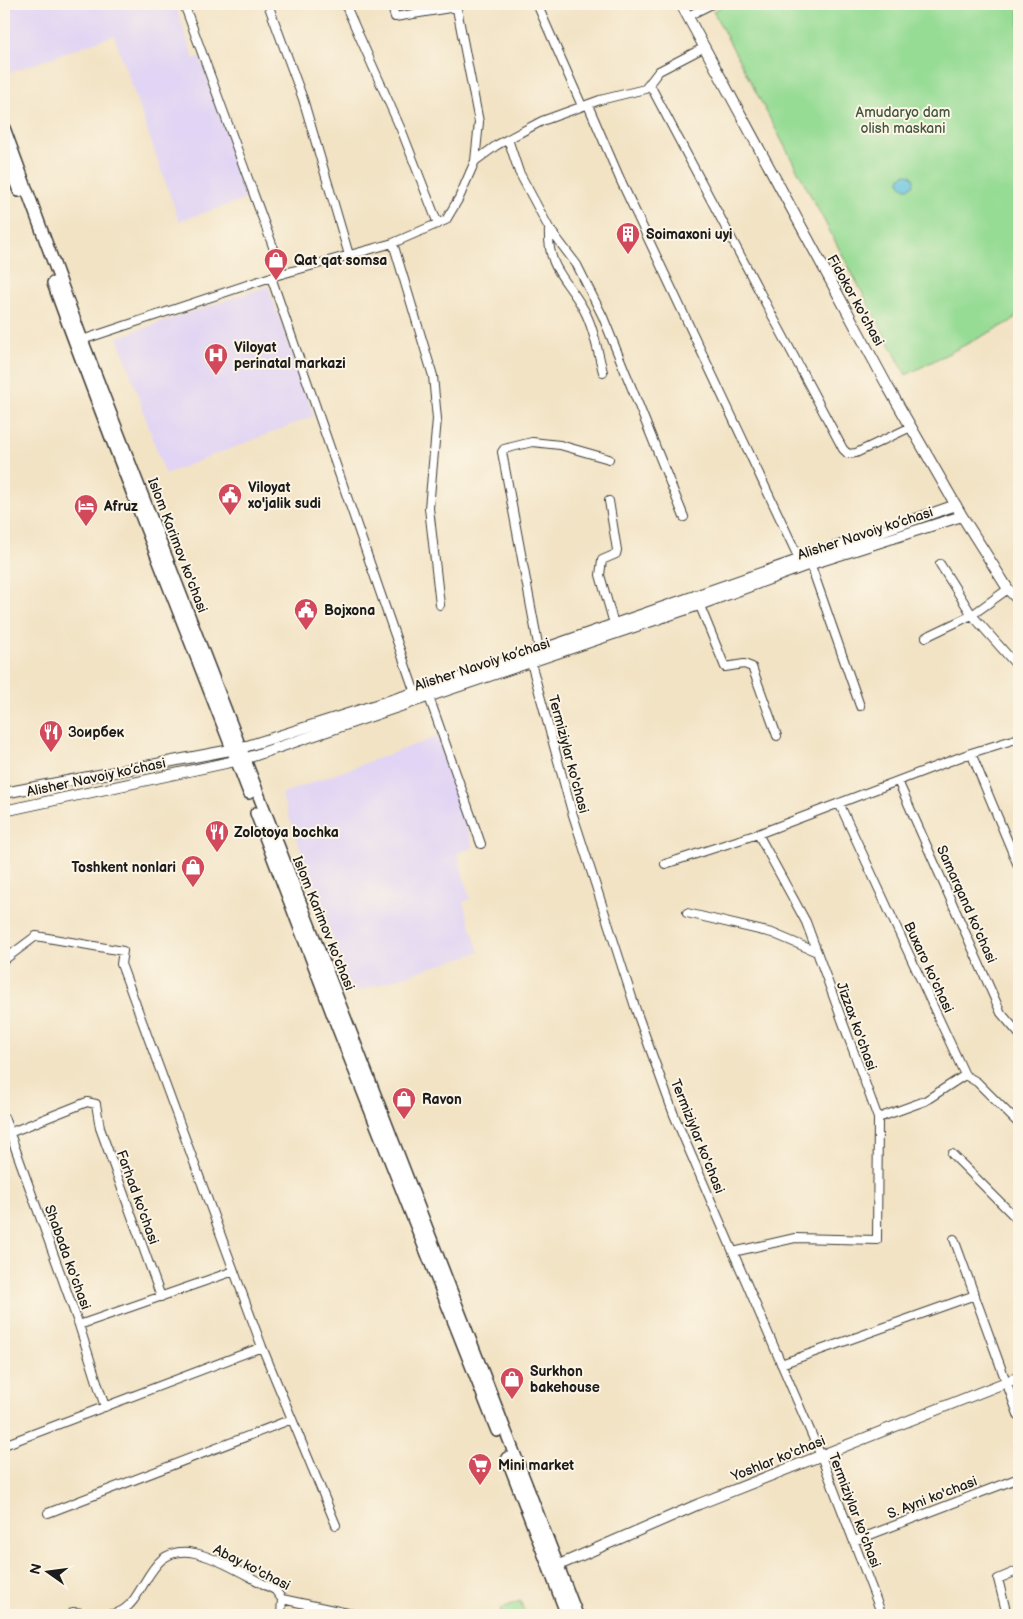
<svg xmlns="http://www.w3.org/2000/svg" width="1023" height="1619" font-family="'Balsamiq Sans',sans-serif">
  <style>
    .built { fill: #e1d4f4 }
    .green { fill: #97dc95; stroke: #5a7c58 }
    .water { fill: #61c2e0; stroke: #3e6f7e }
    .lines { fill: none; stroke-linecap: round; stroke-linejoin: round }
    .street-casing { stroke: #3c3a35; stroke-width: 10 }
    .secondary-casing { stroke: #3c3a35; stroke-width: 12 }
    .primary-casing { stroke: #3c3a35; stroke-width: 14 }
    .street { stroke: #fff; stroke-width: 8 }
    .secondary { stroke: #fff; stroke-width: 10 }
    .primary { stroke: #fff; stroke-width: 11 }
    .labels { text-anchor: middle; stroke-width: 4; stroke-linejoin: round; paint-order: stroke }
    .park-label { font-size: 14px; fill: #415640; stroke: #fcf5e5 }
    .poi-label { font-size: 14px; font-weight: bold; fill: #1c1c1c; stroke: #fcf5e5; text-anchor: start }
    .street-label { font-size: 14px; fill: #1c1c1c; stroke: #fcf5e5 }
  </style>
  <rect width="100%" height="100%" fill="#fcf5e5"/>
  <filter id="ink" filterUnits="userSpaceOnUse"><feTurbulence type="fractalNoise" baseFrequency=".02" numOctaves="2"/><feDisplacementMap in="SourceGraphic" scale="10" xChannelSelector="R" yChannelSelector="G"/><feConvolveMatrix kernelMatrix="1 2 1 2 8 2 1 2 1" color-interpolation-filters="sRGB"/></filter>
  <filter id="wash" filterUnits="userSpaceOnUse"><feTurbulence type="fractalNoise" baseFrequency=".0096" numOctaves="4" result="noise"/><feDisplacementMap in="SourceGraphic" scale="20" xChannelSelector="R" yChannelSelector="G"/><feGaussianBlur stdDeviation="1.12" result="paint"/><feColorMatrix in="noise" values="0 0 0 0 0 0 0 0 0 0 0 0 0 0 0 0 0 1.4 0 .05"/><feComposite in="paint" operator="in"/></filter>
  <g filter="url(#wash)">
    <rect width="100%" height="100%" fill="#f2e3c5"/>
    <path class="built" d="M 4,4 L 175,4 L 194,59 L 200,57 L 249,198 L 179,221 L 114,35 L 4,75 Z
      M 268,286 L 314,416 L 165,474 L 118,337 Z
      M 439,736 L 473,848 L 457,853 L 470,899 L 463,902 L 479,952 L 352,993 L 281,794 Z"/>
    <path class="green" d="M 726,4 L 1019,4 L 1019,314 L 1010,322 L 906,375 L 713,11 Z
      M 520,1601 L 526,1615 L 502,1615 L 500,1609 Z"/>
    <path class="water" d="M900 181a7 7 0 1 1 14 0a7 7 0 1 1-14 0Z"/>
  </g>
  <g filter="url(#ink)">
    <g class="lines">
      <g class="street-casing">
        <path id="street" d="M 184,4 L 283,274
          M 268,4 L 303,99 L 349,255
          M 345,4 L 403,134 L 438,224
          M 391,4 L 395,17 L 456,7
          M 456,4 L 479,122 L 475,161
          M 537,4 L 582,106
          M 688,16 L 712,4
          M 649,83 L 843,449 L 848,454 L 856,453 L 911,427
          M 588,105 L 620,179 L 801,563
          M 508,139 L 519,172 L 549,228 L 577,265 L 603,317 L 684,517
          M 549,228 C 547,270 566,277 584,310 C 594,328 598,353 603,372
          M 393,243 L 433,376 L 437,419 L 429,508 L 440,605
          M 271,277 L 416,696
          M 82,340 L 271,277 L 393,243 L 446,220 L 459,198 L 475,161 L 497,145 L 542,121 L 600,100 L 645,89 L 659,71 L 705,47
          M 609,501 L 617,550 L 616,554 L 602,560 L 600,575 L 614,624
          M 809,560 L 860,706
          M 1008,589 L 972,615 L 1019,668
          M 698,601 L 725,667 L 744,664 L 752,667 L 777,736
          M 926,637 L 972,615 L 940,564
          M 540,655 L 502,452 L 504,449 L 532,442 L 560,445 L 609,459
          M 530,659 L 572,812 L 637,1013 L 674,1115 L 821,1456 L 882,1615
          M 429,697 L 481,844
          M 971,753 L 1019,868
          M 898,781 L 1001,1013 L 1019,1034
          M 839,803 L 965,1075 L 977,1082 L 1019,1124
          M 665,864 L 758,834 L 971,753 L 1019,738
          M 687,913 L 772,933 L 817,952
          M 4,960 L 36,936 L 123,951 L 121,964 L 262,1347 L 336,1525
          M 4,1117 L 79,1325 L 105,1407
          M 878,1118 L 925,1101 L 965,1075
          M 4,1135 L 87,1102 L 96,1104 L 100,1128 L 161,1297
          M 952,1154 L 1019,1221
          M 954,1239 L 1019,1417
          M 733,1252 L 795,1238 L 877,1240 L 878,1118 L 806,922 L 758,834
          M 79,1325 L 234,1271
          M 781,1364 L 975,1295
          M 4,1445 L 262,1347
          M 48,1513 L 292,1419
          M 854,1541 L 1019,1478
          M 73,1612 C 86,1613 107,1617 119,1612 C 147,1601 147,1542 195,1553 C 221,1559 252,1579 275,1590 L 282,1599 L 357,1615
          M 281,1615 L 282,1599
          M 1007,1615 L 998,1579 L 1019,1570"/>
      </g>
      <g class="secondary-casing">
        <path id="secondary" d="M 681,4 L 888,387 L 962,516 L 1008,589 L 1019,601
          M 4,793 L 241,748 L 448,682 L 956,505
          M 4,811 L 244,759 L 699,605 L 802,567 L 962,516
          M 552,1568 L 699,1504 L 1019,1377"/>
      </g>
      <g class="primary-casing">
        <path id="primary" d="M 4,128 L 82,340 L 577,1615
          M 4,152 L 19,191
          M 53,283 C 115,454 184,623 249,793
          M 256,813 L 337,1026 L 497,1431
          M 507,1458 L 567,1615"/>
      </g>
      <use href="#street" class="street"/>
      <use href="#secondary" class="secondary"/>
      <use href="#primary" class="primary"/>
    </g>
  </g>
  <defs>
    <g id="building-pin" transform="scale(1.25)"><path d="M0 17L-7.5 6A9.5 9.5 0 1 1 7.5 6Z" fill="#d1495b" stroke="#fcf5e5"/><path d="M-4-6H4V6H1V3H-1V6H-4ZM-2.5-4.3h1.7v1.8h-1.7ZM.8-4.3h1.7v1.8H.8ZM-2.5-1h1.7V.8h-1.7ZM.8-1h1.7V.8H.8Z" fill="#fff"/></g>
    <g id="shop-pin" transform="scale(1.25)"><path d="M0 17L-7.5 6A9.5 9.5 0 1 1 7.5 6Z" fill="#d1495b" stroke="#fcf5e5"/><path d="M-5-2.5h2.3a2.7 3.5 0 0 1 5.4 0H5L5.5 6h-11ZM-1.5-2.5h3a1.5 2.3 0 0 0-3 0Z" fill="#fff"/></g>
    <g id="hospital-pin" transform="scale(1.25)"><path d="M0 17L-7.5 6A9.5 9.5 0 1 1 7.5 6Z" fill="#d1495b" stroke="#fcf5e5"/><path d="M-5-5h3v3.5h4V-5h3V5h-3V1.5h-4V5h-3Z" fill="#fff"/></g>
    <g id="civic-pin" transform="scale(1.25)"><path d="M0 17L-7.5 6A9.5 9.5 0 1 1 7.5 6Z" fill="#d1495b" stroke="#fcf5e5"/><path d="M-.6-6.5H3V-4.5H.6V-3L4-1V1h2V6H-6V1h2V-1L-.6-3ZM-1.2 2.5V6h2.4V2.5Z" fill="#fff"/></g>
    <g id="hotel-pin" transform="scale(1.25)"><path d="M0 17L-7.5 6A9.5 9.5 0 1 1 7.5 6Z" fill="#d1495b" stroke="#fcf5e5"/><path d="M-6-4.5h1.5V1H6V5H4.5V3h-9V5H-6ZM-4 0a1.8 1.8 0 1 1 3.6 0ZM.5 0V-2.5h3Q6-2.5 6 0Z" fill="#fff"/></g>
    <g id="restaurant-pin" transform="scale(1.25)"><path d="M0 17L-7.5 6A9.5 9.5 0 1 1 7.5 6Z" fill="#d1495b" stroke="#fcf5e5"/><path d="M-5-6h1v4h1v-4h1v4h1v-4h1v5L-1.5 .5V6h-2V.5L-5-1ZM5-6V6H3V1.5H1.5Q1.5-4 5-6Z" fill="#fff"/></g>
    <g id="supermarket-pin" transform="scale(1.25)"><path d="M0 17L-7.5 6A9.5 9.5 0 1 1 7.5 6Z" fill="#d1495b" stroke="#fcf5e5"/><path d="M-6-5.5h2.5l.6 2H6L4.5 2H-2.5L-4.4-4H-6ZM-1.5 3.2a1.3 1.3 0 1 0 .1 0ZM3 3.2a1.3 1.3 0 1 0 .1 0Z" fill="#fff"/></g>
  </defs>
  <g fill-rule="evenodd">
    <use href="#building-pin" x="628" y="234"/>
    <use href="#shop-pin" x="276" y="260"/>
    <use href="#hospital-pin" x="216" y="355"/>
    <use href="#civic-pin" x="230" y="495"/>
    <use href="#hotel-pin" x="86" y="506"/>
    <use href="#civic-pin" x="306" y="610"/>
    <use href="#restaurant-pin" x="51" y="732"/>
    <use href="#restaurant-pin" x="217" y="832"/>
    <use href="#shop-pin" x="193" y="867"/>
    <use href="#shop-pin" x="404" y="1099"/>
    <use href="#shop-pin" x="512" y="1379"/>
    <use href="#supermarket-pin" x="480" y="1465"/>
  </g>
  <g class="labels">
    <g class="park-label">
      <text x="903" y="117">Amudaryo dam<tspan x="903" dy="16">olish maskani</tspan></text>
    </g>
    <g class="poi-label">
      <text x="646" y="239">Soimaxoni uyi</text>
      <text x="294" y="265">Qat qat somsa</text>
      <text x="234" y="352">Viloyat<tspan x="234" dy="16">perinatal markazi</tspan></text>
      <text x="248" y="492">Viloyat<tspan x="248" dy="16">xo'jalik sudi</tspan></text>
      <text x="104" y="511">Afruz</text>
      <text x="324" y="615">Bojxona</text>
      <text x="68" y="737">Зоирбек</text>
      <text x="234" y="837">Zolotoya bochka</text>
      <text x="176" y="872" text-anchor="end">Toshkent nonlari</text>
      <text x="422" y="1104">Ravon</text>
      <text x="530" y="1376">Surkhon<tspan x="530" dy="16">bakehouse</tspan></text>
      <text x="498" y="1470">Mini market</text>
    </g>
    <g class="street-label">
      <text transform="translate(856 300) rotate(61)" y="5">Fidokor ko'chasi</text>
      <text transform="translate(865 533) rotate(-18)" y="5">Alisher Navoiy ko’chasi</text>
      <text transform="translate(178 545) rotate(69)" y="5">Islom Karimov ko'chasi</text>
      <text transform="translate(482 664) rotate(-18)" y="5">Alisher Navoiy ko’chasi</text>
      <text transform="translate(569 754) rotate(75)" y="5">Termiziylar ko'chasi</text>
      <text transform="translate(96 777) rotate(-12)" y="5">Alisher Navoiy ko’chasi</text>
      <text transform="translate(967 904) rotate(66)" y="5">Samarqand ko'chasi</text>
      <text transform="translate(324 923) rotate(68)" y="5">Islom Karimov ko'chasi</text>
      <text transform="translate(929 967) rotate(65)" y="5">Buxaro ko'chasi</text>
      <text transform="translate(857 1026) rotate(70)" y="5">Jizzax ko'chasi</text>
      <text transform="translate(698 1136) rotate(68)" y="5">Termiziylar ko'chasi</text>
      <text transform="translate(138 1197) rotate(70)" y="5">Farhad ko'chasi</text>
      <text transform="translate(68 1257) rotate(70)" y="5">Shabada ko'chasi</text>
      <text transform="translate(778 1458) rotate(-22)" y="5">Yoshlar ko'chasi</text>
      <text transform="translate(932 1497) rotate(-21)" y="5">S. Ayni ko'chasi</text>
      <text transform="translate(855 1510) rotate(69)" y="5">Termiziylar ko'chasi</text>
      <text transform="translate(252 1567) rotate(27)" y="5">Abay ko'chasi</text>
    </g>
  </g>
  <rect width="1023" height="1619" fill="none" stroke="#fcf5e5" stroke-width="20"/>
  <g transform="translate(48 1572) rotate(284)" stroke="#fcf5e5" stroke-width="4" paint-order="stroke">
  <path d="M0-4L9 19L0 12L-9 19Z" fill="#1c1c1c"/>
  <text y="-8" font-size="14" font-weight="bold" text-anchor="middle" fill="#1c1c1c">N</text>
  </g>
</svg>
